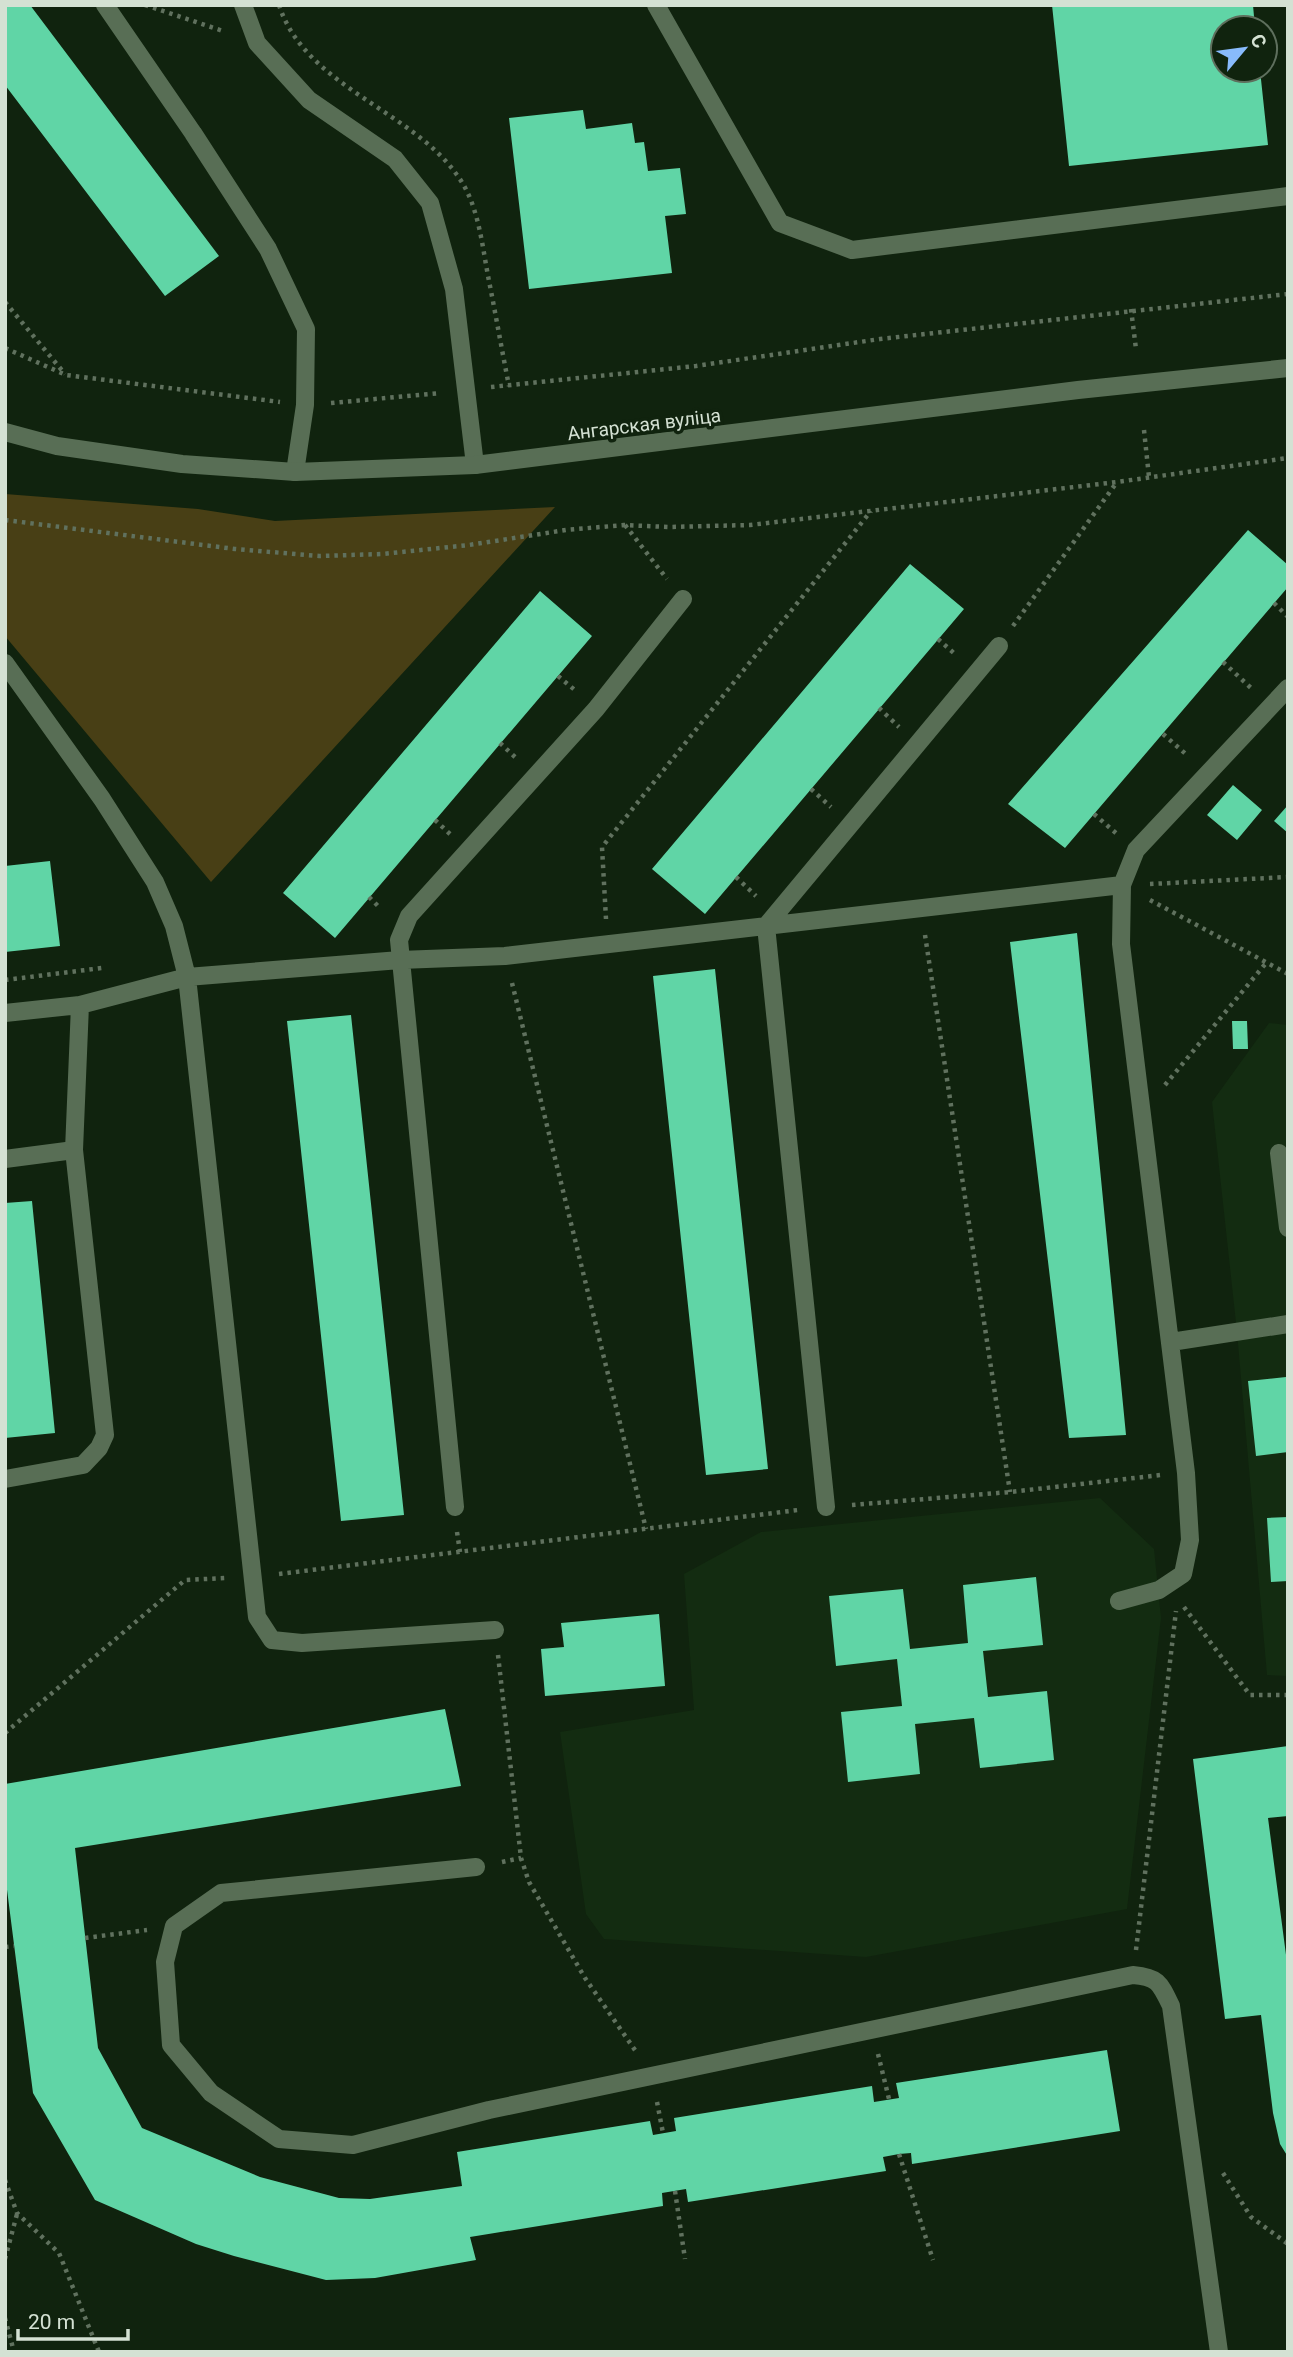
<svg xmlns="http://www.w3.org/2000/svg" width="1293" height="2357" font-family="Roboto,sans-serif">
  <style>
    .built { fill: #132c11 }
    .green { fill: #483f15 }
    .building { fill: #60d5a6 }
    .lines { fill: none; stroke-linecap: round; stroke-linejoin: round }
    .path { stroke: #60715e; stroke-width: 4.5; stroke-dasharray: 3.5 5; stroke-linecap: butt }
    .service { stroke: #586e55; stroke-width: 18 }
    .secondary { stroke: #586e55; stroke-width: 18 }
    .labels { text-anchor: middle; stroke-width: 7; stroke-linejoin: round; paint-order: stroke }
    .street-label { font-size: 19px; fill: #d4e1d3; stroke: #10230e }
  </style>
  <rect width="100%" height="100%" fill="#10230e"/>
  <path class="built" d="M 1269,1023 L 1288,1025 L 1288,1676 L 1267,1675 L 1237,1332 L 1212,1102 Z
    M 1100,1498 L 1154,1549 L 1161,1618 L 1127,1909 L 866,1957 L 604,1939 L 586,1914 L 560,1732 L 694,1710 L 684,1574 L 761,1532 Z"/>
  <path class="green" d="M 5,494 L 198,509 L 275,521 L 555,507 L 211,882 L 5,636 Z"/>
  <path class="building" d="M 5,5 L 30,5 L 219,256 L 165,296 L 5,85 Z
    M 1052,5 L 1253,5 L 1255,28 L 1223,28 L 1223,70 L 1260,70 L 1268,145 L 1069,166 Z
    M 583,110 L 586,129 L 632,123 L 635,143 L 644,142 L 648,171 L 680,168 L 686,214 L 665,216 L 672,273 L 529,289 L 509,118 Z
    M 1248,530 L 1288,565 L 1288,587 L 1065,848 L 1008,804 Z
    M 910,564 L 964,609 L 705,914 L 652,869 Z
    M 540,591 L 592,636 L 335,938 L 283,893 Z
    M 1233,785 L 1262,810 L 1237,840 L 1207,815 Z
    M 1288,805 L 1288,833 L 1274,821 Z
    M 50,861 L 60,946 L 5,952 L 5,866 Z
    M 1077,933 L 1126,1435 L 1069,1438 L 1010,942 Z
    M 715,969 L 768,1469 L 706,1475 L 653,976 Z
    M 351,1015 L 404,1515 L 341,1521 L 287,1021 Z
    M 1232,1021 L 1247,1021 L 1248,1049 L 1233,1049 Z
    M 32,1201 L 55,1433 L 5,1438 L 5,1203 Z
    M 1286,1377 L 1288,1452 L 1256,1456 L 1248,1381 Z
    M 1288,1517 L 1288,1581 L 1271,1582 L 1267,1518 Z
    M 1036,1577 L 1043,1645 L 983,1651 L 988,1697 L 1047,1691 L 1054,1760 L 980,1768 L 974,1718 L 915,1724 L 920,1774 L 848,1782 L 841,1712 L 902,1706 L 897,1659 L 836,1666 L 829,1596 L 903,1589 L 910,1649 L 968,1643 L 963,1585 Z
    M 659,1614 L 665,1686 L 545,1696 L 541,1649 L 564,1647 L 561,1623 Z
    M 445,1709 L 461,1786 L 75,1848 L 98,2048 L 142,2128 L 260,2177 L 339,2198 L 370,2199 L 462,2186 L 457,2152 L 650,2121 L 653,2135 L 676,2131 L 674,2118 L 872,2086 L 874,2102 L 899,2098 L 896,2083 L 1107,2050 L 1120,2131 L 912,2164 L 911,2153 L 899,2154 L 883,2157 L 886,2171 L 688,2202 L 686,2189 L 662,2193 L 663,2206 L 470,2237 L 476,2260 L 375,2278 L 326,2280 L 234,2256 L 196,2244 L 95,2200 L 33,2093 L 5,1874 L 5,1784 Z
    M 1288,1746 L 1288,1816 L 1268,1818 L 1288,1970 L 1288,2157 L 1280,2144 L 1273,2113 L 1261,2015 L 1225,2019 L 1193,1759 Z"/>
  <g class="lines">
    <path class="path" d="M 145,5 L 223,31
      M 279,5 C 305,86 411,110 457,175 C 479,204 482,246 489,281 C 496,316 502,351 509,386
      M 5,302 L 65,374
      M 1131,309 L 1136,349
      M 5,348 L 66,375 L 280,402
      M 491,387 L 696,366 L 880,339 L 1288,294
      M 331,403 L 441,393
      M 1144,430 L 1149,477
      M 5,520 L 235,549 L 319,556 L 382,554 L 469,545 L 566,530 L 624,525 L 668,527 L 750,525 L 1117,482 L 1288,458
      M 625,525 L 667,579
      M 1274,603 L 1288,617
      M 1013,626 L 1117,482
      M 938,639 L 956,655
      M 1223,662 L 1251,688
      M 558,676 L 576,691
      M 879,708 L 899,727
      M 1163,734 L 1188,756
      M 500,743 L 515,757
      M 811,789 L 831,807
      M 1094,814 L 1117,834
      M 435,820 L 450,834
      M 736,877 L 756,896
      M 1150,884 L 1288,877
      M 369,897 L 381,909
      M 1150,900 L 1288,974
      M 606,919 L 602,847 L 871,511
      M 925,935 L 1010,1492
      M 5,980 L 102,968
      M 512,983 L 646,1529
      M 1165,1085 L 1266,963
      M 852,1505 L 1010,1492 L 1161,1475
      M 457,1532 L 460,1552
      M 279,1574 L 798,1510
      M 1184,1607 L 1250,1695 L 1288,1695
      M 498,1655 L 521,1858 L 529,1882 L 585,1978 L 637,2053
      M 5,1733 L 185,1580 L 225,1578
      M 502,1862 L 521,1858
      M 85,1938 L 147,1930
      M 5,1947 L 14,1946
      M 1136,1950 L 1176,1611
      M 878,2054 L 889,2099
      M 657,2102 L 663,2133
      M 899,2154 L 933,2260
      M 1223,2173 L 1251,2217 L 1288,2244
      M 5,2180 L 17,2213 L 59,2253 L 99,2352
      M 675,2191 L 685,2259
      M 5,2259 L 17,2214
      M 5,2318 L 14,2352"/>
    <path class="service" d="M 105,5 L 193,133 L 268,249 L 306,329 L 305,405 L 295,472
      M 243,5 L 257,43 L 309,100 L 395,159 L 430,203 L 454,289 L 475,465
      M 656,5 L 780,223 L 852,250 L 1288,196
      M 5,663 L 102,799 L 155,882 L 174,926 L 187,977 L 257,1617 L 272,1640 L 302,1643 L 495,1630
      M 5,1013 L 80,1005 L 187,977 L 400,960 L 505,956 L 1122,885
      M 1279,1153 L 1288,1228
      M 5,1159 L 74,1150
      M 1171,1342 L 1288,1324
      M 5,1479 L 83,1465 L 99,1448 L 105,1435 L 74,1150 L 80,1005
      M 455,1507 L 399,940 L 409,916 L 596,709 L 683,599
      M 826,1507 L 766,926 L 999,646
      M 1119,1601 L 1159,1590 L 1183,1574 L 1190,1540 L 1186,1473 L 1121,944 L 1122,885 L 1136,850 L 1288,688
      M 476,1867 L 221,1893 L 174,1926 L 165,1962 L 171,2045 L 211,2093 L 279,2139 L 353,2145 L 489,2110 L 1133,1975 C 1158,1977 1160,1983 1171,2006 L 1219,2352"/>
    <path class="secondary" d="M 5,432 L 57,446 L 182,464 L 295,472 L 475,465 L 1078,390 L 1288,368"/>
  </g>
  <g class="labels">
    <g class="street-label">
      <text transform="translate(644 424) rotate(-7)" y="7">Ангарская вуліца</text>
    </g>
  </g>
  <rect width="1293" height="2357" fill="none" stroke="#d4e1d3" stroke-width="14"/>
  <g transform="translate(1244 49) rotate(61)"><circle r="33" fill="#10230e" stroke="#5e6f5d" stroke-width="2"/>
  <path d="M0-5L12 26L0 18L-12 26Z" fill="#88bbfc"/>
  <text y="-10" font-size="19" font-weight="bold" text-anchor="middle" fill="#d4e1d3">С</text>
  </g>
  <path d="M18 2329v10h110v-10" fill="none" stroke="#d4e1d3" stroke-width="3.5"/>
  <text x="28" y="2329" font-size="21" fill="#d4e1d3" stroke="#10230e" stroke-width="5" paint-order="stroke">20 m</text>
</svg>
